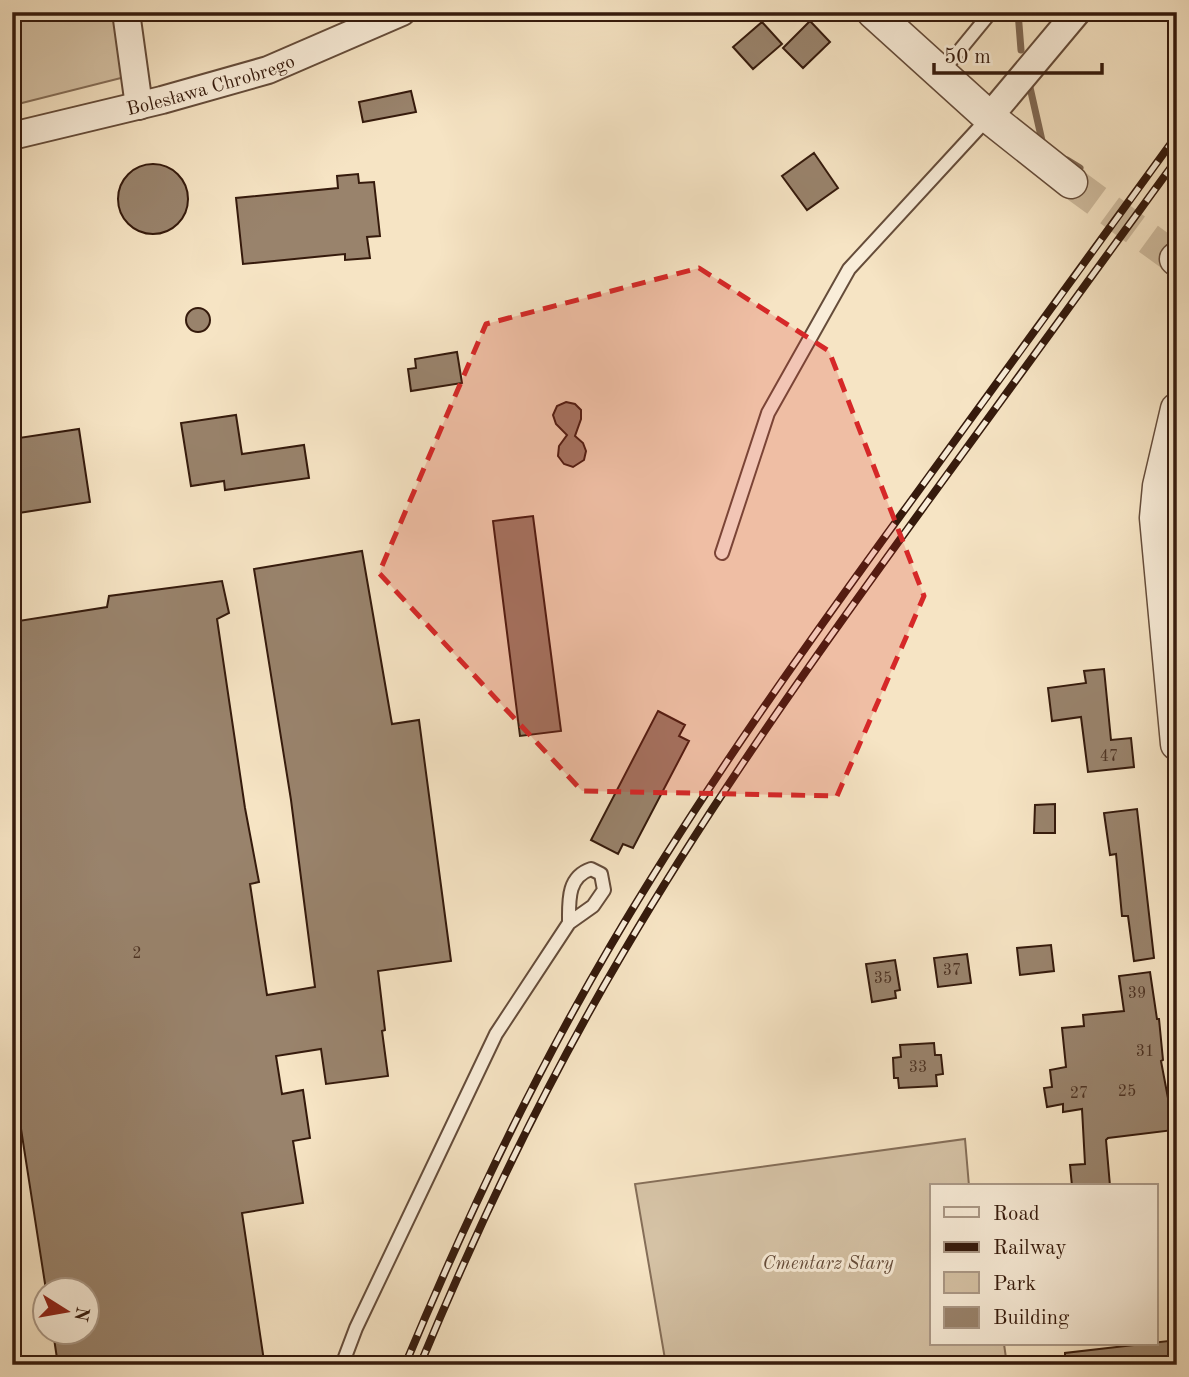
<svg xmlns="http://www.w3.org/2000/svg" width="1189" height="1377" font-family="'Old Standard TT',serif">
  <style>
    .green { fill: #d5c2a5; stroke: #856e58; stroke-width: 2 }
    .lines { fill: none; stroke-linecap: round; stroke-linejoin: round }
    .stream { stroke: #816a55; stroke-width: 7 }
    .building { fill: #99836c; stroke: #351a0c; stroke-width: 2 }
    .tertiary-tunnel { stroke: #cfbc9f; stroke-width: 32; stroke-dasharray: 32 16; stroke-linecap: butt }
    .service-casing { stroke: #654c3a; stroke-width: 16 }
    .minor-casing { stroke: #654c3a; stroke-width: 30 }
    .tertiary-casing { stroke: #654c3a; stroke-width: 35 }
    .service { stroke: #f9edd9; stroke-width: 12 }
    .minor { stroke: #f9edd9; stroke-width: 26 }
    .tertiary { stroke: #f9edd9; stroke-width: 32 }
    .rail-casing { stroke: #351a0c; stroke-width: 8 }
    .rail { stroke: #f9edd9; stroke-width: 5; stroke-dasharray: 16; stroke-linecap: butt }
    .marked { fill: #d62828; fill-opacity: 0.2; stroke: #d62828; stroke-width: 5; stroke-dasharray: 14 9; stroke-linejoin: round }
    .labels { text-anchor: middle; stroke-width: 6; stroke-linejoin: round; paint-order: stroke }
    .number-label { font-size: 16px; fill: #4e3424 }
    .street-label { font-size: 19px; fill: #351a0c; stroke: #f9edd9 }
    .park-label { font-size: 19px; font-style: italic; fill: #654c3a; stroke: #f9edd9 }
  </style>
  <rect width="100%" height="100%" fill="#f6e4c4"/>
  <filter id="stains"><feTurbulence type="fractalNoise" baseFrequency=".00286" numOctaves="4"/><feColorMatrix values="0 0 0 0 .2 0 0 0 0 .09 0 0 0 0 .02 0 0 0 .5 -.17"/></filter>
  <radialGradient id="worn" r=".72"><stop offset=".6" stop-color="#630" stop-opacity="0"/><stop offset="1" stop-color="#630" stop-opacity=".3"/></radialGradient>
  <path class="green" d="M 12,12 L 115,12 L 125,77 L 18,104 L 12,54 Z
    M 965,1139 L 969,1186 L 932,1186 L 932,1344 L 1004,1344 L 1007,1365 L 666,1365 L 635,1184 Z"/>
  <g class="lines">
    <path class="stream" d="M 1018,12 L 1021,50
      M 1029,83 L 1043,145 L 1045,146
      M 1067,160 L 1080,168"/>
  </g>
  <path class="building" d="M 810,21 L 830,42 L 803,68 L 783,48 Z
    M 762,22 L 782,44 L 753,69 L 733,47 Z
    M 411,91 L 416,112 L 363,122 L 359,102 Z
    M 814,153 L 838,188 L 807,210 L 782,176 Z
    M118 199a35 35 0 1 1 70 0a35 35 0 1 1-70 0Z
    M 358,174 L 359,183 L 374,182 L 380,236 L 367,237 L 370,258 L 345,260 L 345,254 L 243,264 L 236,198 L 338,188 L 337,176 Z
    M186 320a12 12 0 1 1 24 0a12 12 0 1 1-24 0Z
    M 457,352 L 462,383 L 411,391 L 408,369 L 416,368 L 415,359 Z
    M 566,402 L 575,404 L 581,410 L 581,419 L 575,436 L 583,443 L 586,451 L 584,460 L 573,467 L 564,464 L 558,456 L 559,446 L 567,435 L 556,424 L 553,415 L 557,406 Z
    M 236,415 L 242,454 L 304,445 L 309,478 L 225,490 L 224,481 L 191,486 L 181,423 Z
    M 79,429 L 90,502 L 12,514 L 12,439 Z
    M 533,516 L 561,731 L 520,736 L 493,521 Z
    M 362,551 L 392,724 L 419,720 L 451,961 L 378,971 L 385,1030 L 382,1031 L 388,1076 L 326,1084 L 321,1049 L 276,1056 L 282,1094 L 303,1090 L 310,1138 L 293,1141 L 303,1203 L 242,1213 L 264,1361 L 241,1365 L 58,1365 L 53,1332 L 88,1332 L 88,1290 L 46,1290 L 12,1071 L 12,622 L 107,607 L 109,596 L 222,581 L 229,613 L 217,619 L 245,808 L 259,882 L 250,884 L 267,995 L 315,987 L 291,800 L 254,569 Z
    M 1104,669 L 1111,740 L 1131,738 L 1134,767 L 1088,772 L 1081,717 L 1052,721 L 1048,688 L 1086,683 L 1084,671 Z
    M 658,711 L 685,725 L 679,736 L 689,741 L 633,848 L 623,844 L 618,854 L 591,840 Z
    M 1055,804 L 1055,833 L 1034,833 L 1035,805 Z
    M 1137,809 L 1154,958 L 1134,961 L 1128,916 L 1122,916 L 1116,854 L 1110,855 L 1104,813 Z
    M 1051,945 L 1054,971 L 1020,975 L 1017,948 Z
    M 967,954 L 971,983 L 938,987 L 934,958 Z
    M 895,960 L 900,990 L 895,991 L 896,998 L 872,1002 L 866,964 Z
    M 1150,972 L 1157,1019 L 1159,1019 L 1163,1060 L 1161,1061 L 1174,1130 L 1108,1138 L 1106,1140 L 1110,1186 L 1072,1186 L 1070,1165 L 1085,1164 L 1082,1109 L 1063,1112 L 1063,1104 L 1047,1107 L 1044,1088 L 1052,1087 L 1050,1070 L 1066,1067 L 1062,1028 L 1084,1026 L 1083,1015 L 1124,1011 L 1119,976 Z
    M 934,1043 L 935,1055 L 941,1055 L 943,1074 L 936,1075 L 937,1086 L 899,1088 L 898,1078 L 894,1078 L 893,1058 L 901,1057 L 900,1045 Z
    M 1177,1340 L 1177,1365 L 1065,1365 L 1065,1353 Z"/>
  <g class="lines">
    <path class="tertiary-tunnel" d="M 1071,182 L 1176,259"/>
    <g class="service-casing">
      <path id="service" d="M 941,73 L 991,12
        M 722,553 L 768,413 L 849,269 L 989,117
        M 342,1365 L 356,1328 L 496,1034 L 569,923 L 593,906 L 604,890 L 601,874 L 591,869 C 567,877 569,901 569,923"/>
    </g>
    <g class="minor-casing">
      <g id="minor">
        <path d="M 126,12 L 139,106"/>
        <path d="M 989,117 L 1077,12"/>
        <path id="s1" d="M 12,136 L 162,100 L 268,70 L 402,12"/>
      </g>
    </g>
    <g class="tertiary-casing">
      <path id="tertiary" d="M 873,12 L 989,117 L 1071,182
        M 1176,259 L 1177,260
        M 1177,409 L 1159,486 L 1156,518 L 1177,744"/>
    </g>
    <use href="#service" class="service"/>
    <use href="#minor" class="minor"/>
    <use href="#tertiary" class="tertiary"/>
    <g class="rail-casing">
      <path id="rail" d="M 405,1365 C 465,1221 532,1079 611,945 C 704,787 811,638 919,490 C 1005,372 1091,254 1177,135
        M 420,1365 C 479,1223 545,1085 623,953 C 715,796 821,648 928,501 C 1011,387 1094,273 1177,159"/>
    </g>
    <use href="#rail" class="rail"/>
  </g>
  <path class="marked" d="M 699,268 L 829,351 L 924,596 L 837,796 L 582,791 L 379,573 L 486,324 Z"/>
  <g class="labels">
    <g class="number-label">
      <text x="1109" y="761">47</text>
      <text x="137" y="958">2</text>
      <text x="952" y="975">37</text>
      <text x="883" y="983">35</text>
      <text x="1137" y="998">39</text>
      <text x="1145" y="1056">31</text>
      <text x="918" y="1072">33</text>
      <text x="1127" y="1096">25</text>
      <text x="1079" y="1098">27</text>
    </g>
    <g class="street-label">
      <text dy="7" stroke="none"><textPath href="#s1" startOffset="205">Bolesława Chrobrego</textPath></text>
    </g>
    <g class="park-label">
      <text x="828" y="1269">Cmentarz Stary</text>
    </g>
  </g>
  <rect width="1189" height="1377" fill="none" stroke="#f6e4c4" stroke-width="42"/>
  <rect x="14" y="14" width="1161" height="1349" fill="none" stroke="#351a0c" stroke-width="3.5"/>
  <rect x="21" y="21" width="1147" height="1335" fill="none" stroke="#351a0c" stroke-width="2"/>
  <rect x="930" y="1184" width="228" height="161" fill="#f9edd9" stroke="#ab9987" stroke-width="2"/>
  <rect x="944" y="1207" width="35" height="10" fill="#f9edd9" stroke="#ab9987" stroke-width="2"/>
  <text x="993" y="1220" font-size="21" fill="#351a0c">Road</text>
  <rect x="944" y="1242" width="35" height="10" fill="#351a0c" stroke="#ab9987" stroke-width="2"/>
  <text x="993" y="1254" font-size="21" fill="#351a0c">Railway</text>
  <rect x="944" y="1272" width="35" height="21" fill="#d5c2a5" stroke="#ab9987" stroke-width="2"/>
  <text x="993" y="1290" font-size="21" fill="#351a0c">Park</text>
  <rect x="944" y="1307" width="35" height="21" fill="#99836c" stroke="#ab9987" stroke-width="2"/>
  <text x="993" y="1324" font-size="21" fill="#351a0c">Building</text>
  <g transform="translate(66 1311) rotate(101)"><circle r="33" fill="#f9edd9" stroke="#ab9987" stroke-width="2"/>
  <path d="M0-5L12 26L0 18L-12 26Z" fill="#8f2418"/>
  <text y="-10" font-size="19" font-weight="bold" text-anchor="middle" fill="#351a0c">N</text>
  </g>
  <path d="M934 63v10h168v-10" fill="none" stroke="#351a0c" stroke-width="3.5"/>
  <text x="944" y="63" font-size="21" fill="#351a0c" stroke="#f9edd9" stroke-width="5" paint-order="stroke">50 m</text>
  <rect width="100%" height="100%" filter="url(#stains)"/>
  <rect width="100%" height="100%" fill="url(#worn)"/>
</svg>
